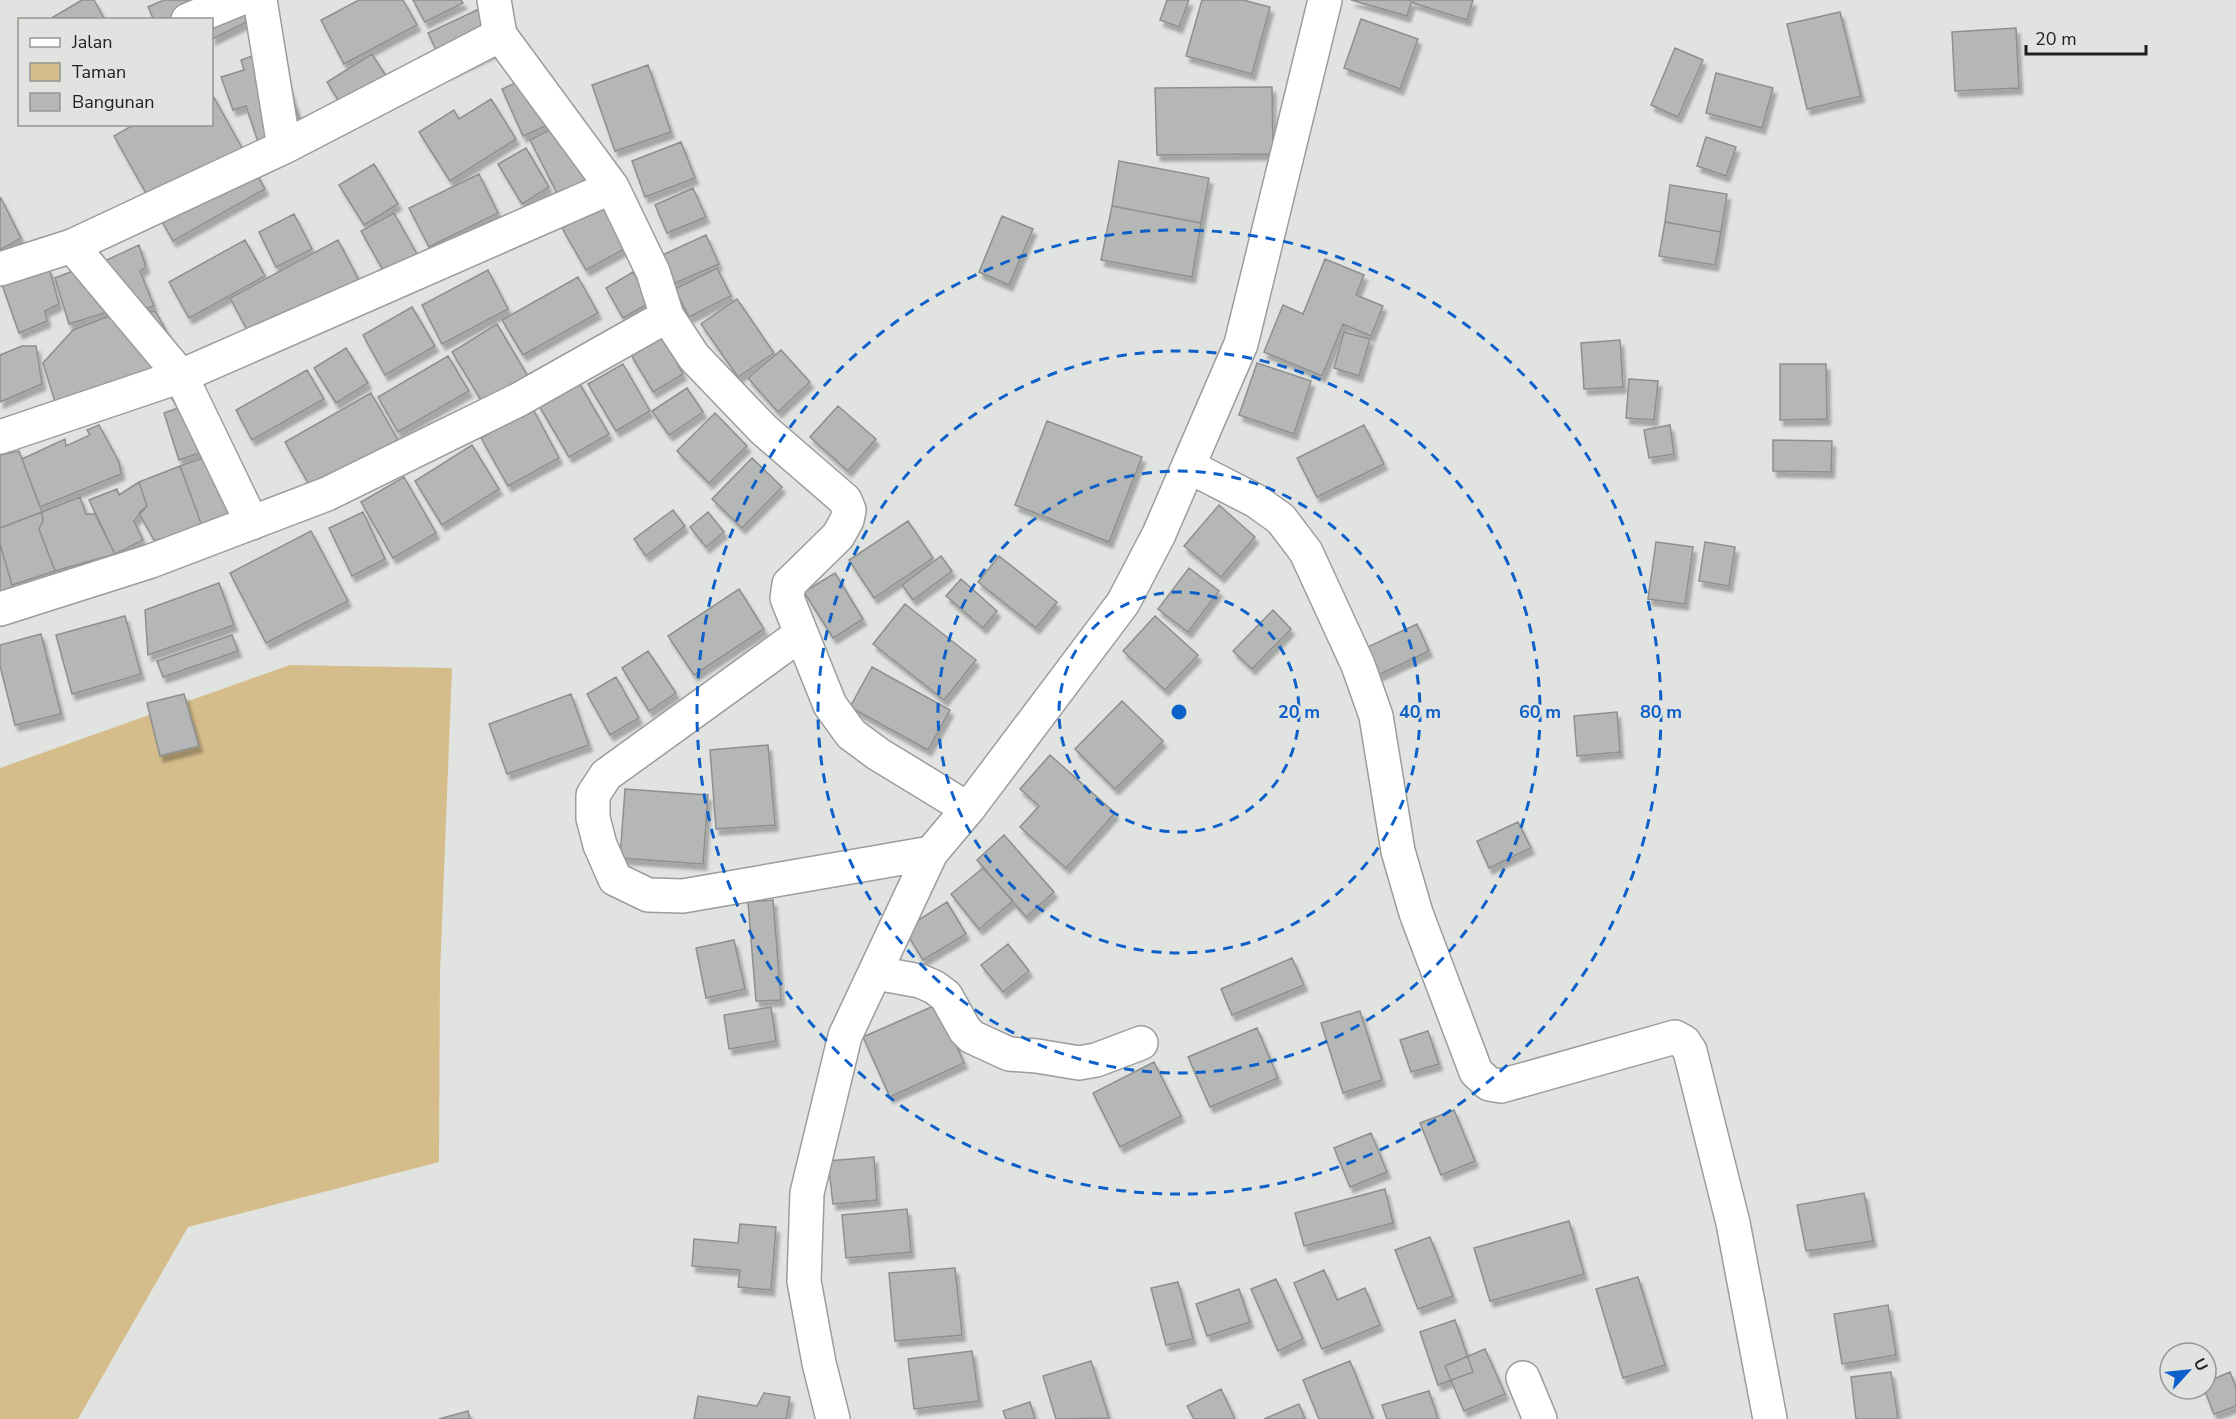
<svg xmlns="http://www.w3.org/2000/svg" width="2236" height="1419" font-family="'Nunito Sans',sans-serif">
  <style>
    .green { fill: #d5bd8b }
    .building { fill: #b4b7b5; stroke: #8d908e; stroke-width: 1.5; filter: url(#shadow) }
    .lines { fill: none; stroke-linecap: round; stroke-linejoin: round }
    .street-casing { stroke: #9b9d9a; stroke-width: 36 }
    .street { stroke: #fff; stroke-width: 33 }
    .ring { fill: none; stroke: #0d5fc9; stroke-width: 3; stroke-dasharray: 10 8 }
    .centre { fill: #0d5fc9; stroke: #e0e3df; stroke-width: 3 }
    .ring-label { font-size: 18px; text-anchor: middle; font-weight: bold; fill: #0d5fc9; stroke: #e0e3df; stroke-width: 4.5; stroke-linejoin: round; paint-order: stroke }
  </style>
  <defs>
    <filter id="shadow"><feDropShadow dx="3.5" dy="6" stdDeviation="1.5" flood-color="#0004"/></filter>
  </defs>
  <rect width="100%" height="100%" fill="#e0e3df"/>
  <path class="green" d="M 290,665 L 452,668 L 440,973 L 439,1162 L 188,1227 L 78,1419 L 0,1419 L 0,768 Z"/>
  <path class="building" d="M 82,0 L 94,0 L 105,20 L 54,20 L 53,17 Z
    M 164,0 L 239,0 L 249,21 L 212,39 L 212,20 L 154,20 L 148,7 Z
    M 359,0 L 403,0 L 417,25 L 344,64 L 321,20 Z
    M 413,0 L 461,0 L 463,3 L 425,22 Z
    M 498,0 L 517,40 L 447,73 L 428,33 Z
    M 1167,0 L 1189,0 L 1179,27 L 1160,20 Z
    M 1202,0 L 1243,0 L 1270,7 L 1252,74 L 1186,56 Z
    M 1351,0 L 1412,0 L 1407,16 Z
    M 1414,0 L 1473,0 L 1467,20 L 1413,3 Z
    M 1840,12 L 1861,96 L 1807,109 L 1787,24 Z
    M 1361,19 L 1418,39 L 1400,89 L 1344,68 Z
    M 2016,28 L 2019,88 L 1955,91 L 1952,32 Z
    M 276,48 L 303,130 L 259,145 L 246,106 L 233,110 L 221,77 L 244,70 L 241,60 Z
    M 1675,48 L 1703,60 L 1678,117 L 1651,105 Z
    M 372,54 L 395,90 L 349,118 L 327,82 Z
    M 648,65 L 671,132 L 615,151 L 592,85 Z
    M 545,69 L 566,117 L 523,136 L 502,89 Z
    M 1716,73 L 1773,88 L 1762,128 L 1706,113 Z
    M 1272,87 L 1273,154 L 1157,155 L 1155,88 Z
    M 212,94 L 265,189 L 173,241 L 114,136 L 135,124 L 212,124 Z
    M 491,99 L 516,139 L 450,181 L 419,132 L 454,110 L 459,119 Z
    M 571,119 L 604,184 L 563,205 L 530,140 Z
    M 1706,137 L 1736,147 L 1726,176 L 1697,166 Z
    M 681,142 L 695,178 L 645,197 L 632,161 Z
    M 526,148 L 549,187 L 522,204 L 498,164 Z
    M 1119,161 L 1209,178 L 1201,223 L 1112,206 Z
    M 374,164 L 398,204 L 364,225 L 339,185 Z
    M 479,174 L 498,213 L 429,247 L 409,208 Z
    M 1670,185 L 1727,194 L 1721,232 L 1665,222 Z
    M 693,188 L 706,217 L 667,233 L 655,205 Z
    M 1,198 L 21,238 L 0,250 L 0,199 Z
    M 605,205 L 628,247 L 586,270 L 562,228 Z
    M 1112,206 L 1201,223 L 1192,277 L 1101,260 Z
    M 394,213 L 417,254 L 384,272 L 361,231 Z
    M 294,214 L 312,249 L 276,267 L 259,232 Z
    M 1002,216 L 1033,229 L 1009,285 L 979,272 Z
    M 1665,222 L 1721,232 L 1715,265 L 1659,256 Z
    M 706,235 L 719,264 L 673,284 L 660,256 Z
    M 245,240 L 265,276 L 189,318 L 169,282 Z
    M 338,240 L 361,284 L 253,341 L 230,298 Z
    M 139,245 L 146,267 L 140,271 L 154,306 L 126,314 L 96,265 Z
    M 1325,259 L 1364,275 L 1356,295 L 1383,306 L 1371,336 L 1343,324 L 1322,376 L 1264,352 L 1283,305 L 1303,314 Z
    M 88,265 L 107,312 L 69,324 L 55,278 Z
    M 46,268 L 50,271 L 59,304 L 45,311 L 47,321 L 19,333 L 0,279 Z
    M 717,268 L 731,296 L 689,317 L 675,289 Z
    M 488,270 L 508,309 L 442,344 L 422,305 Z
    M 633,272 L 651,302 L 623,318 L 606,288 Z
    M 578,277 L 598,313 L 523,355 L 502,320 Z
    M 737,299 L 774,353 L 738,377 L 701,324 Z
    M 412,307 L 435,346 L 385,375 L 363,335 Z
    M 149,311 L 156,312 L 181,358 L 56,405 L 43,363 L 73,330 L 114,314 Z
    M 497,324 L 529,378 L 484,405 L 452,352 Z
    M 1344,332 L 1370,339 L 1359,376 L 1334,368 Z
    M 661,335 L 683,374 L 653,392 L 630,353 Z
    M 1620,340 L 1623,387 L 1584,389 L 1581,343 Z
    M 22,346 L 36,346 L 42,384 L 0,402 L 0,355 Z
    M 346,348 L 368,383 L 336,403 L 314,368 Z
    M 781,350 L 810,382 L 778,412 L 748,378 Z
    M 448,356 L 469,391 L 398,432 L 378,397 Z
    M 1257,363 L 1311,381 L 1294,434 L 1239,415 Z
    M 623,364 L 650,411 L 616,431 L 588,384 Z
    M 1780,364 L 1826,364 L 1827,419 L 1780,420 Z
    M 307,370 L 324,399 L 252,440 L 236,410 Z
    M 1629,379 L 1658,381 L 1654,420 L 1626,418 Z
    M 578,381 L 609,434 L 569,457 L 538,404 Z
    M 687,388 L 703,412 L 669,435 L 652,411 Z
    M 185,392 L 220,446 L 179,460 L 164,413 L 178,408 L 172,399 Z
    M 371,393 L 398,440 L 312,490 L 285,442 Z
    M 838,406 L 876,439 L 848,471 L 810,437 Z
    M 533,409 L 559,458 L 508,486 L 481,438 Z
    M 715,413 L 747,446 L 709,483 L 677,451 Z
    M 1047,421 L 1142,457 L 1109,542 L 1015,505 Z
    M 99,425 L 119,462 L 121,474 L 40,507 L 22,459 L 65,439 L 66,446 L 90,435 L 87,430 Z
    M 1364,425 L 1384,464 L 1317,497 L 1297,458 Z
    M 1670,425 L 1674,454 L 1649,458 L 1644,430 Z
    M 1773,440 L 1832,441 L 1831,472 L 1773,471 Z
    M 472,445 L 499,489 L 442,525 L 415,481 Z
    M 228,449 L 249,506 L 202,526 L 180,466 Z
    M 19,451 L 42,512 L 0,528 L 0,455 Z
    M 752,458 L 782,487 L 742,528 L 712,499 Z
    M 180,466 L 202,526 L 178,537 L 154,540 L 139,513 L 147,506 L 139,482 Z
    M 404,477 L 436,533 L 393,558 L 361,502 Z
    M 139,482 L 147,506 L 134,521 L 143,540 L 115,554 L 89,500 L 117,489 L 119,495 Z
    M 80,497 L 86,514 L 95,514 L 115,554 L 55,571 L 39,529 L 43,521 L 42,512 Z
    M 1219,505 L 1255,537 L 1221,577 L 1184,546 Z
    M 673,510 L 685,526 L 646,556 L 634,539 Z
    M 42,512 L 43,521 L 39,529 L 55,571 L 12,585 L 0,544 L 0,528 Z
    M 363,512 L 385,559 L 352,576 L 329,528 Z
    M 708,512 L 724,532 L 706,547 L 690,527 Z
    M 908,521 L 933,558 L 874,598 L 849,560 Z
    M 311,531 L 348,601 L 266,643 L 230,573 Z
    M 1656,542 L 1693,547 L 1685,604 L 1648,599 Z
    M 1705,542 L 1735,547 L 1729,586 L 1699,581 Z
    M 0,544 L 12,585 L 13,591 L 0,593 Z
    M 941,556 L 952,571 L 913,600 L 902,585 Z
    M 999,556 L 1057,602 L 1036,628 L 978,582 Z
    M 1189,568 L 1219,591 L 1188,632 L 1158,609 Z
    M 835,573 L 863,619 L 833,638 L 804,592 Z
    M 961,579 L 997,611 L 983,628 L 946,596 Z
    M 219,583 L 234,625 L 148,655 L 145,610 Z
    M 739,589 L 764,629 L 694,675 L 668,636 Z
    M 905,604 L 976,660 L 944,700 L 873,644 Z
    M 1273,610 L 1291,629 L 1252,669 L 1233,651 Z
    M 125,616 L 141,674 L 72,694 L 56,635 Z
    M 1155,616 L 1198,655 L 1165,690 L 1123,651 Z
    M 1417,624 L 1429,651 L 1372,678 L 1359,651 Z
    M 41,634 L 61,714 L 15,725 L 0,666 L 0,645 Z
    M 232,635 L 238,651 L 163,677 L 157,661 Z
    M 648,651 L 676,693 L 649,711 L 622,668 Z
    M 872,667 L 950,710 L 928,750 L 850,707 Z
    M 616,677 L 639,718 L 610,735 L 587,694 Z
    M 184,694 L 199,746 L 160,756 L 147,703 Z
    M 571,694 L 589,745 L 507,774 L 489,724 Z
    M 1122,701 L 1163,741 L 1115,789 L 1075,749 Z
    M 1617,712 L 1620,752 L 1577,756 L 1574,716 Z
    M 768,745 L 775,825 L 716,829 L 710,750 Z
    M 1050,755 L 1115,813 L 1066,868 L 1020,827 L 1039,806 L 1020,789 Z
    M 625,789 L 708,795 L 703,864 L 620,858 Z
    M 1518,822 L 1531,848 L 1489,868 L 1477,841 Z
    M 1004,835 L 1054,892 L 1026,917 L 977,860 Z
    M 983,868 L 1013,901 L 979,929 L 951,894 Z
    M 773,900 L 781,1000 L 756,1001 L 748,902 Z
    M 947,902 L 966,934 L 923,960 L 904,929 Z
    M 734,940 L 745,989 L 706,998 L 696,948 Z
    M 1008,944 L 1029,971 L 1003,992 L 981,965 Z
    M 1292,958 L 1304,985 L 1232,1015 L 1221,989 Z
    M 938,1004 L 964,1063 L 890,1097 L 863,1037 Z
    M 771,1007 L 776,1041 L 729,1049 L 724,1015 Z
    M 1360,1011 L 1382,1080 L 1343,1093 L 1321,1023 Z
    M 1257,1028 L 1278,1078 L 1210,1107 L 1188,1057 Z
    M 1428,1031 L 1439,1064 L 1411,1072 L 1400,1040 Z
    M 1154,1062 L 1181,1116 L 1120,1147 L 1093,1093 Z
    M 1454,1110 L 1475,1161 L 1441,1175 L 1420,1123 Z
    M 1371,1133 L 1387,1172 L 1350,1187 L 1334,1148 Z
    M 874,1157 L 877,1200 L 833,1204 L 828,1161 Z
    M 1385,1189 L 1393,1223 L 1304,1246 L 1295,1213 Z
    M 1864,1193 L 1873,1241 L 1806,1251 L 1797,1205 Z
    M 907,1209 L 911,1252 L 846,1258 L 842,1215 Z
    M 1569,1221 L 1584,1274 L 1490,1301 L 1474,1248 Z
    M 740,1224 L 776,1227 L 771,1290 L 738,1287 L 740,1270 L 692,1266 L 694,1239 L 738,1243 Z
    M 1430,1237 L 1453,1296 L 1418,1309 L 1395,1250 Z
    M 955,1268 L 962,1335 L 895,1341 L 889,1273 Z
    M 1324,1270 L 1337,1300 L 1365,1288 L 1380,1325 L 1322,1349 L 1294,1283 Z
    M 1638,1277 L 1665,1365 L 1623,1378 L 1596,1289 Z
    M 1276,1279 L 1303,1339 L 1278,1351 L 1251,1289 Z
    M 1178,1282 L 1193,1339 L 1166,1345 L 1151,1288 Z
    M 1239,1289 L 1250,1322 L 1207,1336 L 1196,1304 Z
    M 1888,1305 L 1896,1355 L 1842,1364 L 1834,1314 Z
    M 1455,1320 L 1473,1372 L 1438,1385 L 1420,1332 Z
    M 1485,1349 L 1505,1394 L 1464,1411 L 1445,1366 Z
    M 972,1351 L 979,1401 L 914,1409 L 908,1359 Z
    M 1091,1361 L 1109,1418 L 1056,1419 L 1043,1376 Z
    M 1350,1361 L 1373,1419 L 1319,1419 L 1303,1380 Z
    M 1891,1372 L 1898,1419 L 1856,1419 L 1851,1377 Z
    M 2230,1372 L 2236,1388 L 2236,1406 L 2214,1414 L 2204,1389 L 2206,1389 L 2206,1382 Z
    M 1221,1389 L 1235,1419 L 1194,1419 L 1187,1406 Z
    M 1429,1391 L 1438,1419 L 1387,1419 L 1382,1405 Z
    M 764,1393 L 790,1397 L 786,1419 L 694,1419 L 698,1396 L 757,1406 Z
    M 1030,1402 L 1035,1419 L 1006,1419 L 1003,1411 Z
    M 1299,1404 L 1305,1419 L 1264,1419 Z
    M 468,1411 L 470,1419 L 439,1419 Z"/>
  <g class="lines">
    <g class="street-casing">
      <path id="street" d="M 260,0 L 284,147
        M 494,0 L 500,35 L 612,187 L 653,272 L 667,316 L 694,357 L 764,430 L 845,500 L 849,510 L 847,520 L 838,536 L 789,584 L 787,598 L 830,705 L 851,734 L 878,754 L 968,809
        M 188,20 L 237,0
        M 72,246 L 181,376 L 252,523
        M 0,269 L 72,246 L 284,147 L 500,35
        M 0,437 L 181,376 L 612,187
        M 1190,467 L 1256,501 L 1281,519 L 1306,552 L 1358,665 L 1376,716 L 1398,851 L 1416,913 L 1476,1072 L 1489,1084 L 1501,1086 L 1675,1037 L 1684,1042 L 1690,1051 L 1733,1223 L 1770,1419
        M 0,609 L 151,561 L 327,494 L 518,400 L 667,316
        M 801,634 L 606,775 L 593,795 L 593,818 L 600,845 L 615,879 L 648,895 L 683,896 L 931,853
        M 876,973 L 920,981 L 934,987 L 946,996 L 965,1030 L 972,1037 L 1009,1054 L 1037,1056 L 1079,1063 L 1096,1060 L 1141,1043
        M 1523,1378 L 1540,1419
        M 833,1419 L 819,1363 L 804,1281 L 807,1193 L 845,1036 L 931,853 L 968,809 L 1123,603 L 1159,534 L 1241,344 L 1325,0"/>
    </g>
    <use href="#street" class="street"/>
  </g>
  <g class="ring">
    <circle cx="1179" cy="712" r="120"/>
    <circle cx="1179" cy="712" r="241"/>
    <circle cx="1179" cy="712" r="361"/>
    <circle cx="1179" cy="712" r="482"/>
  </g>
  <circle cx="1179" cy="712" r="9" class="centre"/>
  <g class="ring-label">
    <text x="1299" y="718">20 m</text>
    <text x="1420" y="718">40 m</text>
    <text x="1540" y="718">60 m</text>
    <text x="1661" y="718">80 m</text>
  </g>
  <rect x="18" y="18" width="195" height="108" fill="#e0e3df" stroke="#949693" stroke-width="1.5"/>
  <rect x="30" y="38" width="30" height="9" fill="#ffffff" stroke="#949693" stroke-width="1.5"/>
  <text x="72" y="48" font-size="18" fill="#212220">Jalan</text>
  <rect x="30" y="63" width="30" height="18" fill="#d5bd8b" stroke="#949693" stroke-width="1.5"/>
  <text x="72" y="78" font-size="18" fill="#212220">Taman</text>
  <rect x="30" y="93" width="30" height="18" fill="#b4b7b5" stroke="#949693" stroke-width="1.5"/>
  <text x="72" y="108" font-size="18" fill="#212220">Bangunan</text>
  <g transform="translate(2188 1371) rotate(63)"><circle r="28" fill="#e0e3df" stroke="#949693" stroke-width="1.5"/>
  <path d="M0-4.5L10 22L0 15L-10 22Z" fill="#0d5fc9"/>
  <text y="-9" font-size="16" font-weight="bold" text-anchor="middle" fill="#212220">U</text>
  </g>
  <path d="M2026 45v9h120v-9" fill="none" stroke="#212220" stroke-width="3"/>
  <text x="2035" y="45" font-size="18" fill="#212220" stroke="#e0e3df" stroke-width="4.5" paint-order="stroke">20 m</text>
</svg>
